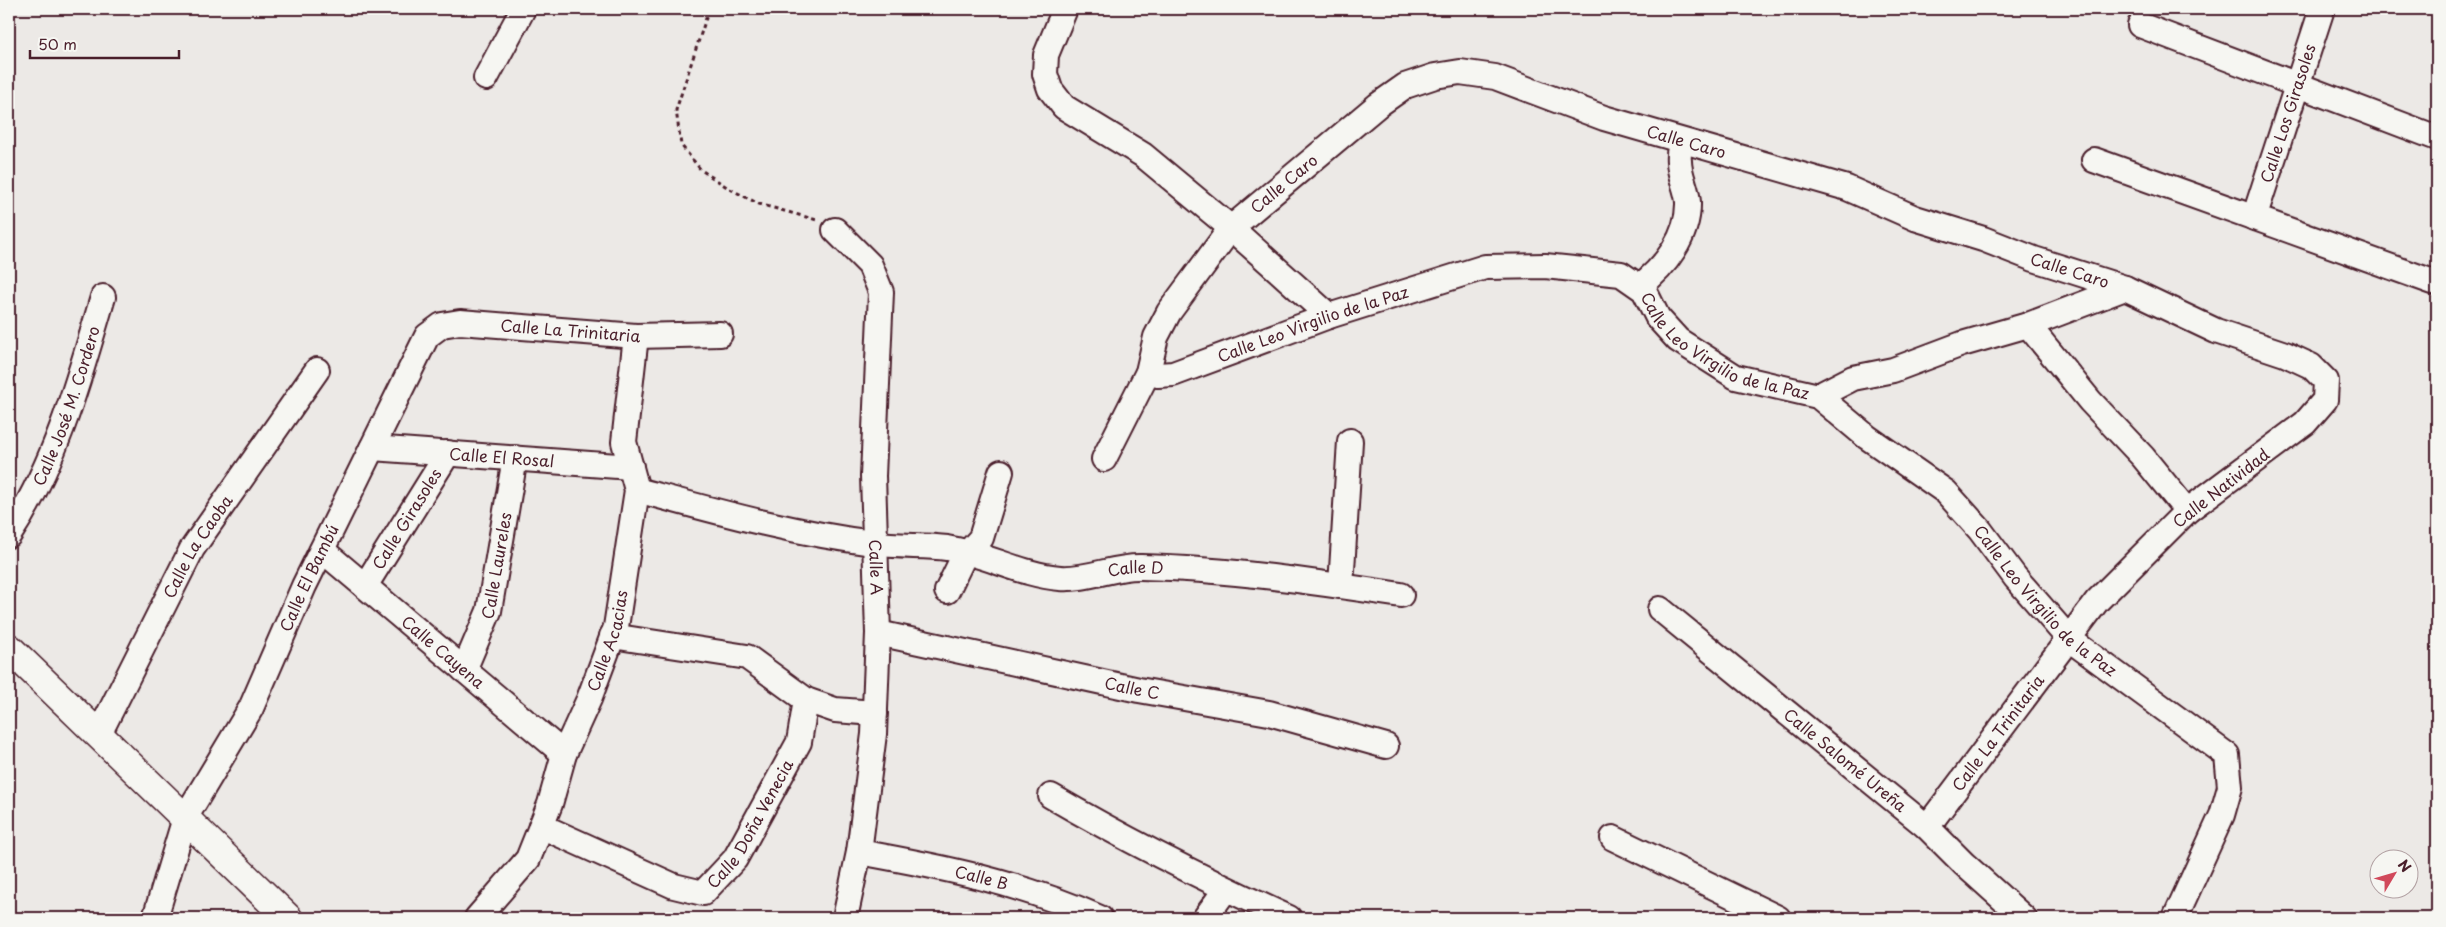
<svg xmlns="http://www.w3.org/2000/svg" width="2446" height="927" font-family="'Playpen Sans',sans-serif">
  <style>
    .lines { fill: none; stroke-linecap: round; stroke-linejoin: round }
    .minor-casing { stroke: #4a1f2b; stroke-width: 28 }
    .secondary-casing { stroke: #4a1f2b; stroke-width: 31 }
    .path { stroke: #4a1f2b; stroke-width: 3; stroke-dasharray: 4 4; stroke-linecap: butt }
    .minor { stroke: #f6f6f2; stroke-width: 24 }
    .secondary { stroke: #f6f6f2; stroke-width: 28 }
    .labels { text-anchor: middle; stroke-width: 4; stroke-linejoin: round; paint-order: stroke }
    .street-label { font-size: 16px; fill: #4a1f2b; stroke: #f6f6f2 }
  </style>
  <rect width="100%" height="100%" fill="#ece9e6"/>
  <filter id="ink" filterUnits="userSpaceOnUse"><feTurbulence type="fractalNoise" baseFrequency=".02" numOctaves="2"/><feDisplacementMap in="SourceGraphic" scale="10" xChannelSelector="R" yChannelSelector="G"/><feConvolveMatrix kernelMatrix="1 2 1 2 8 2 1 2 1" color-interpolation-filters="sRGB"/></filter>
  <g filter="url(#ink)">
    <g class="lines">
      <g class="minor-casing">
        <g id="minor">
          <path d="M 1065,9 L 1046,55 L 1045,74 L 1050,89 L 1064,107 L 1143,155 L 1231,228 L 1329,316"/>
          <path d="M 2140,25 L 2437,138"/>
          <path d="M 486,78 L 523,9"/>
          <path d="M 2094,160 L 2433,282"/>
          <path id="s1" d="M 2254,218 L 2322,9"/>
          <path id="s2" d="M 835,230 L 870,265 L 881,292 L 873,476 L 878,633 L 874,734 L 859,852 L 845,918"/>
          <path d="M 1640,286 C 1665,267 1689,236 1688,202 C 1687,188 1679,175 1679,161 C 1678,155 1680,148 1681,142"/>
          <path d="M 2028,325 L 2125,288"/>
          <path id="s3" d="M 1148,372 L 1158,375 L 1173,374 L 1329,316 L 1485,267 L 1545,266 L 1621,274 L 1644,290 L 1658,318 L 1678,340 L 1736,377 L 1818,396 L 1867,437 L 1946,492 L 1980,530 L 2015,577 L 2069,639 L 2227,755 L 2230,787 L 2222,815 L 2175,918"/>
          <path d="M 1818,396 L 1853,378 L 1893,370 L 1962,344 L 2028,325 L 2090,401 L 2143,457 L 2187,511"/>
          <path id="s4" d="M 372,448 L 631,467"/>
          <path id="s5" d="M 1104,459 L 1148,372 L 1156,337 L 1169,312 L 1231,228 L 1378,105 L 1405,86 L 1435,76 L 1460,72 L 1495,77 L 1604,118 L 1847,188 L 1915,218 L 1983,239 L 2034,259 L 2125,288 L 2216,331 L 2285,354 L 2311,366 L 2326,381 L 2325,400 L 2305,423 L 2187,511 L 2097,601 L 1927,827"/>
          <path id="s6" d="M 637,490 C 715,511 793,533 873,543 C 898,547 923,545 947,548 C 986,554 1022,575 1060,578 C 1088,580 1114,566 1141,567 C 1229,569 1315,582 1401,595"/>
          <path id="s7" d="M 9,535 C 56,464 79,379 103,297"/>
          <path id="s8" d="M 322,550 L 564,754"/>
          <path id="s9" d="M 365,586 L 448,453"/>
          <path d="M 1341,586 L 1350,441"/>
          <path d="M 947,591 L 963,558 L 981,538 L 1001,472"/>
          <path id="s10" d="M 1660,609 L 1927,827 L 1964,864 L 2024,918"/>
          <path id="s11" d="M 878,633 L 1139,690 L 1269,713 L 1386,746"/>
          <path d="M 612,636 L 747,657 L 806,700 L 835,710 L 875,713"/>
          <path id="s12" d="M 464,670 L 489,611 L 515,458"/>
          <path id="s13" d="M 99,734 L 192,549 L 317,370"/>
          <path d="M 1051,796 C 1128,841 1208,881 1289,918"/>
          <path id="s14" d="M 541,826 L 674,886 L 703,893 L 735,859 L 799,742 L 806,700"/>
          <path d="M 1613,838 L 1778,918"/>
          <path id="s15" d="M 859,852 C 943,867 1021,883 1100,918"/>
          <path id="s16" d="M 155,918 L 185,818 L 251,708 L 304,586 L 427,336 L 442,325 L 460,322 L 636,336 L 720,334"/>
          <path id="s17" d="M 477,918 L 528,859 L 550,804 L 564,754 L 589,699 L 616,627 L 637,490 L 624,442 L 636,336"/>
          <path d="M 1205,918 L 1226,889"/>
        </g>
      </g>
      <g class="secondary-casing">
        <path id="secondary" d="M 9,648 L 288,918"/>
      </g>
      <path class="path" d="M 709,9 L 676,110 L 681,145 L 701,170 L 730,189 L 759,204 L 817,220"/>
      <use href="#minor" class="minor"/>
      <use href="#secondary" class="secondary"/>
    </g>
  </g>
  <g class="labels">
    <g class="street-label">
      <text dy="6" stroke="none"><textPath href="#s1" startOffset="110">Calle Los Girasoles</textPath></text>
      <text dy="6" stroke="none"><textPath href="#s5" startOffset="785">Calle Caro</textPath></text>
      <text dy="6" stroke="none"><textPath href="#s5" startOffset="335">Calle Caro</textPath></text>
      <text dy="6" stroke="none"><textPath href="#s5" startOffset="1190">Calle Caro</textPath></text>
      <text dy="6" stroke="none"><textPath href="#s3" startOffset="174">Calle Leo Virgilio de la Paz</textPath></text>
      <text dy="6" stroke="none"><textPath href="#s16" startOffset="792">Calle La Trinitaria</textPath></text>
      <text dy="6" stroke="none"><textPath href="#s3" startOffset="624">Calle Leo Virgilio de la Paz</textPath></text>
      <text dy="6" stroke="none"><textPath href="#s7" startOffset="142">Calle José M. Cordero</textPath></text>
      <text dy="6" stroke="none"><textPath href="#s4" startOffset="130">Calle El Rosal</textPath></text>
      <text transform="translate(2221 488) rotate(-38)" y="6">Calle Natividad</text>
      <text dy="6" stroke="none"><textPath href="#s9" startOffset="79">Calle Girasoles</textPath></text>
      <text dy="6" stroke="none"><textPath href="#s13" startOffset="212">Calle La Caoba</textPath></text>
      <text dy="6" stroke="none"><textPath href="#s12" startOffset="110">Calle Laureles</textPath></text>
      <text dy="6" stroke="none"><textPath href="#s2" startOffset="354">Calle A</textPath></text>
      <text dy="6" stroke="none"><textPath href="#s6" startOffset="510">Calle D</textPath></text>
      <text dy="6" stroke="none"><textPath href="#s16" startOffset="375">Calle El Bambú</textPath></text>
      <text dy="6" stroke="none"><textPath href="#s3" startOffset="1042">Calle Leo Virgilio de la Paz</textPath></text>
      <text dy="6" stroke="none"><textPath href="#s17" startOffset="311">Calle Acacias</textPath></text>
      <text dy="6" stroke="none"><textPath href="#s8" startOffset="158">Calle Cayena</textPath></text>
      <text dy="6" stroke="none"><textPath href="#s11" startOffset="260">Calle C</textPath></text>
      <text transform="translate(1998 733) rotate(-53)" y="6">Calle La Trinitaria</text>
      <text dy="6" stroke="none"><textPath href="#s10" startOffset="239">Calle Salomé Ureña</textPath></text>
      <text dy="6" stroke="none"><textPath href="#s14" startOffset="260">Calle Doña Venecia</textPath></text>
      <text dy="6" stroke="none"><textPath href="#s15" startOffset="125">Calle B</textPath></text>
    </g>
  </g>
  <rect width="2446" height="927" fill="none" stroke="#f6f6f2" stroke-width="30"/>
  <rect x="15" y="15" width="2416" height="897" fill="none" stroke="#4a1f2b" stroke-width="2" filter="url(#ink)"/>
  <g transform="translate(2394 874) rotate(52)"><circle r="24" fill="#f6f6f2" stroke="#b1a0a2"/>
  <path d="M0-4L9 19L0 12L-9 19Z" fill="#d1495b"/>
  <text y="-8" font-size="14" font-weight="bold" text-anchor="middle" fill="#4a1f2b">N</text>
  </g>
  <path d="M30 50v8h149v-8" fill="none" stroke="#4a1f2b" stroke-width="2.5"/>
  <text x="38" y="50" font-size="15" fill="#4a1f2b" stroke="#f6f6f2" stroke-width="4" paint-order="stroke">50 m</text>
</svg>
